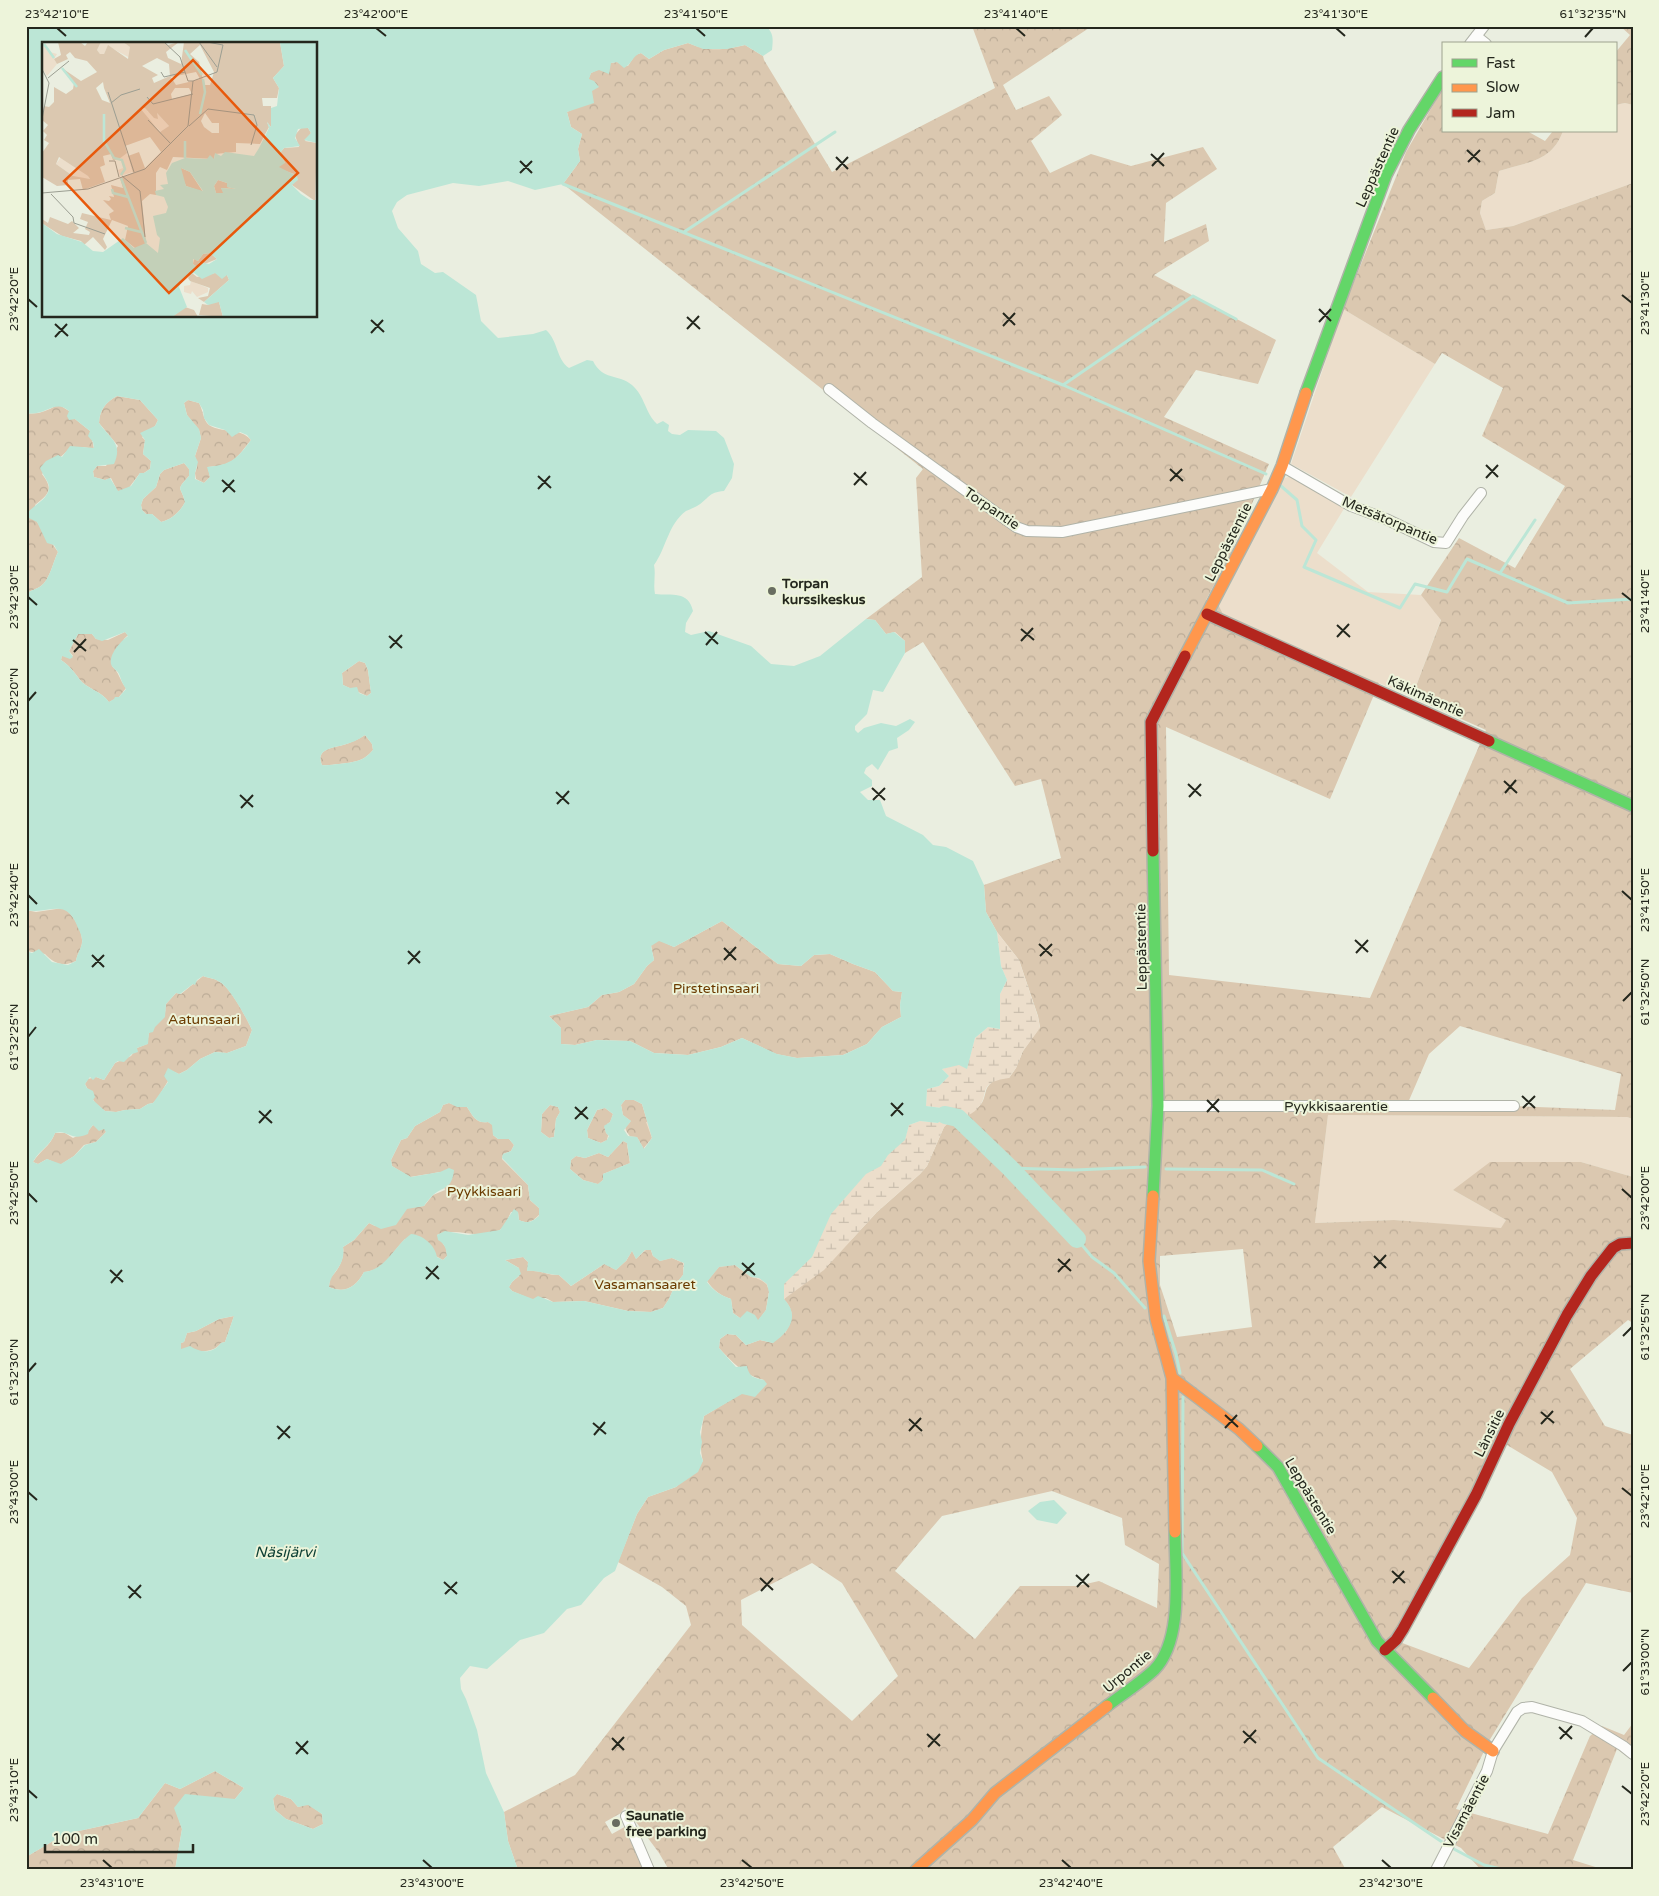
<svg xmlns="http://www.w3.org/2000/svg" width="1659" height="1896" font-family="'Varela Round',sans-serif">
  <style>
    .green { fill: #ecdecb }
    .forest { fill: url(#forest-crowns); fill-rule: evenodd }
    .wetland { fill: url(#wetland-marsh) }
    .water { fill: #bce6d6; fill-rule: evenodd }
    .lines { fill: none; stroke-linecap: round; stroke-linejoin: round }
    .stream { stroke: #bce6d6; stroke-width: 3 }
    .river { stroke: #bce6d6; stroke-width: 18 }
    .street-casing { stroke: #b0b3a8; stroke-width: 12 }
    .fast-casing { stroke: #b0b3a8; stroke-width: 14 }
    .slow-casing { stroke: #b0b3a8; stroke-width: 14 }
    .jam-casing { stroke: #b0b3a8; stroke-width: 14 }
    .street { stroke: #fcfcfa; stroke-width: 10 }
    .fast { stroke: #63d668; stroke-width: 11 }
    .slow { stroke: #ff974d; stroke-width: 11 }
    .jam { stroke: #b3261e; stroke-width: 11 }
    .ticks { fill: none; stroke: #24271d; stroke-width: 2 }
    .poi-dot { fill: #696d61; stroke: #edf4da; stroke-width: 2 }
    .labels { text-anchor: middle; stroke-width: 4; stroke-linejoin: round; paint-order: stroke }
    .street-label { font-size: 14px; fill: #24271d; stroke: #edf4da }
    .poi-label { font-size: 14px; font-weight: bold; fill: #24271d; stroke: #edf4da; text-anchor: start }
    .park-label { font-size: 14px; fill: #6b3b00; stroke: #edf4da }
    .water-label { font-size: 15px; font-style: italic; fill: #0c3f34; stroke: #edf4da }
    .inset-river { fill: none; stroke: #bce6d6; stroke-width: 2.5 }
    .inset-road { fill: none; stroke: #9b9e92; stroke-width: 1 }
    .view { fill: #e8590c; fill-opacity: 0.15; stroke: #e8590c; stroke-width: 2.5 }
    .inset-edge { fill: none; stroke: #24271d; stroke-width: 2.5 }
    .neatline { fill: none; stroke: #24271d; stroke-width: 2 }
    .ticks-label { font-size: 12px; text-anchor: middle; fill: #24271d }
  </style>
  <defs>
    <pattern id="forest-crowns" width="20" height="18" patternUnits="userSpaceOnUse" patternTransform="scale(1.25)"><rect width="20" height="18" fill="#dbc8b0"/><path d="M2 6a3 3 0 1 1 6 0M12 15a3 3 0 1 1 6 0" fill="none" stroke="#bcac97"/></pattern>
    <pattern id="wetland-marsh" width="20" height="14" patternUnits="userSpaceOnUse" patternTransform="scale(1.25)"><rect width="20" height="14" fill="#ecdecb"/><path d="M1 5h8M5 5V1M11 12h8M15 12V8" fill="none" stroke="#cabeae"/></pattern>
  </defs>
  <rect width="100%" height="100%" fill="#eaeee0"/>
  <path class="green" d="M 1625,103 L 1633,105 L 1633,183 L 1513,226 L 1486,230 L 1480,213 L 1482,201 L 1495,193 L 1499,171 C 1527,162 1552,162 1563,131 L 1615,131 L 1615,105 Z
    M 1343,309 L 1435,364 L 1351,497 L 1291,464 Z
    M 1291,476 L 1345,507 L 1317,553 L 1368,592 L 1421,595 L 1441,619 L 1412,697 L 1225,618 L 1219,606 L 1282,479 Z
    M 1328,1115 L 1627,1117 L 1633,1119 L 1633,1177 L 1581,1162 L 1453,1190 L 1506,1220 L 1501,1229 L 1394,1220 L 1315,1223 Z"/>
  <path class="forest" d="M 972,26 L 1092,26 L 1003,85 L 1016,110 L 1049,96 L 1062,115 L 1031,141 L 1050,173 L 1091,154 L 1131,166 L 1203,147 L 1217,169 L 1166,203 L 1164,242 L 1206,224 L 1209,241 L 1154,275 L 1276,340 L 1258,384 L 1196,370 L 1164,417 L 1269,464 L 1230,555 L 1206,600 L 1219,606 L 1225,618 L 1379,683 L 1330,799 L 1166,727 L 1169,975 L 1370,998 L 1486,730 L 1412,697 L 1441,620 L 1421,595 L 1459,538 L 1515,568 L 1565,486 L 1482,436 L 1503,388 L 1442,353 L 1435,364 L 1343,309 L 1406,152 L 1443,88 L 1443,131 L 1527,131 L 1545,141 L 1553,131 L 1563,131 C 1552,162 1527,162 1499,171 L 1495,193 L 1482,201 L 1480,213 L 1486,230 L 1513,226 L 1633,183 L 1633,1119 L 1627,1117 L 1328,1115 L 1315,1223 L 1394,1220 L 1501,1228 L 1506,1220 L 1453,1190 L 1490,1162 L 1581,1162 L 1633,1177 L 1633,1323 L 1628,1320 L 1570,1369 L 1605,1426 L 1633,1435 L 1633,1593 L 1586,1583 L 1489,1741 L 1456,1809 L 1548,1834 L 1590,1736 L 1602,1726 L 1624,1735 L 1633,1723 L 1633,1761 L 1617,1749 L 1573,1860 L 1605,1870 L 1481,1870 L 1461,1848 L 1382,1807 L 1333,1847 L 1346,1870 L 669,1870 L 659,1853 L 625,1807 L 621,1813 L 605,1822 L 612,1834 L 628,1825 L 643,1870 L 518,1870 L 508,1841 L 504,1812 L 575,1775 L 691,1625 L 686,1606 L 662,1587 L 618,1562 L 637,1514 L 648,1497 L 676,1487 L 703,1461 C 699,1448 701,1430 704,1416 L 764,1380 C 745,1376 732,1362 719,1348 L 720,1339 L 727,1334 L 736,1335 L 746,1345 L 760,1340 L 773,1343 L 784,1299 L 853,1238 L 877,1212 L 920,1174 L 927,1166 L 944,1127 C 953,1117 971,1116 981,1104 C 987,1097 983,1087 994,1081 C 998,1078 1005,1078 1009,1078 L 1016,1068 L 1023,1051 L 1040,1027 L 1038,1016 L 1019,960 L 997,932 L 986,912 L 984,885 L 1061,858 L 1041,779 L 1015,786 L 923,642 L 905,653 L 905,641 L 895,632 L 886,634 L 875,620 L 866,619 L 922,577 L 916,478 L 923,469 L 563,184 L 580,161 L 578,149 L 582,134 L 571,127 L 567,112 L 575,108 L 591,73 L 611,63 L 617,62 L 628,66 L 635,55 L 641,53 L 649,59 L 664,50 L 688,43 C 710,52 722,50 745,45 L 763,56 L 764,60 L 832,172 L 995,88 ZM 1460,1026 L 1621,1074 L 1615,1110 L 1514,1106 L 1407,1105 L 1429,1054 ZM 1243,1249 L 1252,1327 L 1177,1337 L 1160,1285 L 1160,1256 ZM 1502,1442 L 1552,1472 L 1577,1518 L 1570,1555 L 1522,1598 L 1469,1668 L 1397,1641 ZM 1052,1491 L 1122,1518 L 1125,1545 L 1159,1564 L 1157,1608 L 1099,1581 L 1077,1586 L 1020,1586 L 975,1639 L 895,1571 L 942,1516 ZM 812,1563 L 842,1583 L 898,1676 L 852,1721 L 742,1625 L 741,1600 Z
    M 1620,26 L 1633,26 L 1633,105 L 1625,103 L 1615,105 L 1615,53 L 1630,35 Z
    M 117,396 L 140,400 L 158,420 L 155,426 L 142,437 L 145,440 L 143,454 L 151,461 L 150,469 L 144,473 L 140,473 L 128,489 L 118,492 L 111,478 L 105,480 L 94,477 L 93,471 L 97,466 L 106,466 L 118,446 L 99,423 C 100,409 105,403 117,396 Z
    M 188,400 L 199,403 C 203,410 203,420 209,425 C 223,434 240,427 251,440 C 235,460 233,465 208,467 L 210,477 L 204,483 L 196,479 L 195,473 L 197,467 L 195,456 L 201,438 L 199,430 L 187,415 L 184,403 Z
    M 57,405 L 61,406 L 69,411 L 69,419 L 75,419 L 90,431 L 94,449 L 83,447 L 66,452 L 42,474 C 54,490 49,494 35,505 L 37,522 L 58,552 C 53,562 50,579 41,586 C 37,589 31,590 26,594 L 26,463 L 28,451 L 26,448 L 26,413 C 38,415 47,411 57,405 Z
    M 184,463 L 189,469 L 189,476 C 175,492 181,485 185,502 C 181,511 171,520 161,522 L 152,514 L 146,514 L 142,510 L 141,505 L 143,499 L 156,487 L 160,474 L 164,470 Z
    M 125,632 L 128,635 L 124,639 L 112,666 C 119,672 120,681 126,688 L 119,697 L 109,702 C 101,691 86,688 80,680 C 74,672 70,666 61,660 L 62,655 L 73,656 L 69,651 L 78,634 L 92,634 L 96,639 L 108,640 Z
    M 359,661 L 365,663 L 368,670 L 371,693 L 367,696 L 343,685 L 342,673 Z
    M 365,735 L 372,744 L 373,750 C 363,762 354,762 339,764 C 333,764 329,766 322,765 C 315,749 333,748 343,745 C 350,743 359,739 365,735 Z
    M 63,908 C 72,912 83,931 82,942 C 82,948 77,954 76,961 C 64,967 54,964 45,954 L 26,951 L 26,910 L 36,912 Z
    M 722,921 L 778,964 L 801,966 L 814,955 L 830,954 L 853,964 L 875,972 L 893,991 L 902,992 L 900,1005 L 901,1017 L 882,1027 L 867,1044 L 843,1055 L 797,1058 L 776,1054 L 742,1038 L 721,1047 L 688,1055 L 654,1053 L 630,1041 L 597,1040 L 575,1045 L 561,1044 L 561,1028 L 549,1016 L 588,1007 L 602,995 L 619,992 L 634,984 L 647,966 L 654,960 L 651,945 L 659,940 L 674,947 Z
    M 203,976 C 208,978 214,978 218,981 C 230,986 246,1017 252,1030 L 246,1046 L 227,1053 L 215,1052 L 200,1059 L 187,1070 L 179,1074 L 172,1071 L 168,1081 L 157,1099 L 153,1103 L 148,1104 L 140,1109 L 125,1110 L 116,1112 L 105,1111 L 95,1103 L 85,1084 L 88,1079 L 96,1077 L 104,1080 L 115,1063 L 131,1056 L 137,1048 L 147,1044 L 149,1033 L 165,1013 L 166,1004 L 176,993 L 181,994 Z
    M 625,1100 L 634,1100 L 642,1104 L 652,1138 L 643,1149 C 622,1130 626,1132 621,1105 Z
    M 449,1103 L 457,1106 L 467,1107 C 473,1116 476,1124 488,1122 L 493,1125 L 493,1135 L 498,1139 L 509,1139 L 514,1145 L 511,1151 L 503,1154 L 502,1159 L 528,1185 L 530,1200 L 539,1208 L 539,1215 C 532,1222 528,1224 519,1220 L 518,1212 L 511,1212 C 508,1217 507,1225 501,1229 C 483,1242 455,1226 437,1235 L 446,1248 L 447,1256 L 443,1260 L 405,1239 C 392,1252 384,1271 364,1272 C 356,1287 345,1294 329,1287 L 330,1278 C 338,1271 345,1258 343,1247 L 354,1240 L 369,1223 L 375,1226 L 402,1215 L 407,1208 L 424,1206 L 433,1195 L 445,1190 L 440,1172 L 410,1177 L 392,1166 L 391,1160 L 401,1140 L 407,1138 L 415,1126 L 440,1112 L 443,1105 Z
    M 550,1105 L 558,1107 L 560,1112 L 556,1119 L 554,1137 L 549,1138 L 541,1132 L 542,1114 Z
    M 605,1108 L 613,1114 L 607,1140 L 601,1143 L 588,1138 L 587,1130 L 597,1110 Z
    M 93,1125 L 105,1129 L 106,1132 L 96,1142 L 84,1145 L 74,1156 L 60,1165 L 47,1159 L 38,1164 L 33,1162 C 40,1150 50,1147 55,1133 L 65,1133 L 73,1138 L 89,1130 Z
    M 623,1140 L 627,1143 L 630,1164 C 620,1166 613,1171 603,1174 L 603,1180 L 598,1185 L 583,1180 L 570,1169 L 571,1160 L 576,1156 L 585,1158 L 599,1153 L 608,1157 Z
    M 632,1250 L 635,1254 L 645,1250 L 651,1250 L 653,1256 L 672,1258 L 684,1263 L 683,1275 L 675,1285 L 669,1299 L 663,1308 L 651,1312 L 628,1311 L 584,1301 L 553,1302 L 546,1298 L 533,1300 L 512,1291 L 509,1287 L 512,1282 L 519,1276 L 519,1268 L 505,1260 L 523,1257 C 534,1268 542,1275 559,1275 L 571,1286 L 604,1264 L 626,1261 Z
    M 735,1265 L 751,1277 L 759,1278 L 767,1284 L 769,1292 L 766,1310 L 758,1321 L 740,1318 L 733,1313 L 731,1299 C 720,1295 714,1291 707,1281 L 719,1266 Z
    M 234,1316 L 225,1342 L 221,1343 C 212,1355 194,1351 181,1350 L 181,1343 L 184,1342 L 187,1333 L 196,1331 L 219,1319 Z
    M 215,1771 L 244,1788 L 235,1799 L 175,1808 L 182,1829 L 175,1870 L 26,1870 L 26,1857 L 65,1834 L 138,1818 L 165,1783 L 180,1789 Z
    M 277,1794 L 291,1799 L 298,1807 L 308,1804 L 322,1814 L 323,1824 L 313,1829 L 286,1819 L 275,1810 L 273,1798 Z"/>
  <path class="wetland" d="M 997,932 L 1019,960 L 1038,1017 L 1040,1028 L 1023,1051 L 1016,1068 L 1009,1078 C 973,1083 993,1096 975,1111 C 966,1119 952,1118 944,1127 L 927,1166 L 920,1174 L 877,1212 L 824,1270 L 784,1299 C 796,1313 792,1318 785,1334 L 783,1322 L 767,1305 C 770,1287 771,1283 752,1277 C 747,1276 740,1268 735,1265 L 719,1267 L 707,1281 L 683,1275 L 683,1263 L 672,1258 L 660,1261 L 653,1256 L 651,1250 L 646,1250 L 636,1259 L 632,1251 L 626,1261 L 616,1270 L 604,1264 L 571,1286 L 559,1275 C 547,1275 538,1270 527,1271 L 528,1262 L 523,1257 L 525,1223 L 533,1222 L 539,1215 L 539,1208 L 530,1200 L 528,1185 L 577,1193 L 579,1198 L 585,1199 L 590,1192 L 588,1188 L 584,1186 L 583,1180 L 598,1184 L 603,1180 L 603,1174 L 630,1163 L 627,1143 L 623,1141 L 608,1157 L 601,1143 L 607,1140 L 609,1136 L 606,1133 L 604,1126 L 610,1122 L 613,1114 L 621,1105 L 623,1115 L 631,1121 L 624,1130 L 628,1136 L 637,1137 L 644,1149 L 652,1138 L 646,1122 L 905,1139 L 909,1125 L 920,1121 L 938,1123 L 942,1108 L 926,1106 L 927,1089 L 939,1086 L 949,1076 L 942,1069 L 959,1064 L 967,1068 L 975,1038 L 988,1027 L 1000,1029 L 1000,994 L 1007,980 L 1001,966 Z"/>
  <path class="water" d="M 26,26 L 766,26 C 774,34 773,39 772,50 L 763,56 L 745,45 L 727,49 L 703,49 L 688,43 L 664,50 L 649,59 L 641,53 C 632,56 632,64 624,68 L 617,62 L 611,63 L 609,74 L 599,70 L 591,73 L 589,79 L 594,81 L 599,87 L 592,91 L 594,103 L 567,112 L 571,127 L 582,134 L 578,149 L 580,161 L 563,184 L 535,190 L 508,181 L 479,186 L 453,183 L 407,195 L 397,202 L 392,211 L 398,228 L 418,251 L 421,264 L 435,273 L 443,272 L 476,295 L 481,321 L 498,338 L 533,334 L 546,330 C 558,340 556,359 569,368 L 587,360 L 593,361 C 603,381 617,373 632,385 C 645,396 645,413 657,424 L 663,421 L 669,425 L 668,431 L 672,434 L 680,435 L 688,430 L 716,431 L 724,438 L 734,464 L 732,478 L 724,491 C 708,492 709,499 697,506 C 694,508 690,509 686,511 C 668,524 666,549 654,565 C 656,575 653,584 655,594 C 672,596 688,590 693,611 L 686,623 L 685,632 L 691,635 L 709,631 L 751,646 L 771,664 L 794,666 L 820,656 L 866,619 L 875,620 L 886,634 L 894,632 L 905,641 L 905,653 L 883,692 L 873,690 L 867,714 L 855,726 L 855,730 L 858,733 L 864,728 L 881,723 L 896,726 L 910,719 L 915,722 L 909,730 L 897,738 L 898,748 L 889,751 L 878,770 L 872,764 L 866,768 L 864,773 L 872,780 L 872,786 L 860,792 L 868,800 L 880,800 L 886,816 L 923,835 L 933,845 L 946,847 L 973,861 L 984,885 L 986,912 L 997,932 L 1001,966 L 1007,980 L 1000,994 L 1000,1029 L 988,1027 L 975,1038 L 967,1069 L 959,1065 L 942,1069 L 949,1076 L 939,1086 L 927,1089 L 926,1106 L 942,1108 L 945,1115 L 938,1123 L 920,1121 L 909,1125 L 905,1140 L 888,1155 L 881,1166 L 866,1174 L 831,1214 L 812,1257 L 784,1284 L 784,1299 C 800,1316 790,1331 773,1343 L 760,1340 L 746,1345 L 736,1335 L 727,1334 L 720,1339 L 719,1348 L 736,1367 L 747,1366 C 749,1377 754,1378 764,1380 L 767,1384 L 755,1397 L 742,1394 L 704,1416 L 700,1432 L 702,1442 L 700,1453 L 703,1461 L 698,1472 L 676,1487 L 648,1497 L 637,1514 L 615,1571 L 604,1578 L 581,1605 L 567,1609 L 544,1633 L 520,1640 L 487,1669 L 470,1666 L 460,1678 L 461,1689 L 466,1699 L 477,1730 L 486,1773 L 504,1812 L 508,1841 L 518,1870 L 175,1870 L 182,1829 L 174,1808 L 185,1794 L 235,1799 L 244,1788 L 215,1771 L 180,1789 L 165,1783 L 138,1818 L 65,1834 L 26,1857 L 26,951 L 32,953 L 39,949 L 52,962 L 68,965 L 76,961 C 77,954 81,949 82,943 C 83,938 80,932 78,928 C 66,896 50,915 26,910 L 26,594 C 31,590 37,589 41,586 C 50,579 53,562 58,552 L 54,545 L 47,543 L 37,522 L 29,518 L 28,512 C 37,503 53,496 48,483 C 45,477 42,473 40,468 L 46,461 L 58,455 L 62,457 L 70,446 L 94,448 L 93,442 L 88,436 L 90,431 L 75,419 L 69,420 L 67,416 L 69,411 C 55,398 45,417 26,413 ZM 44,44 L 316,44 L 316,316 L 44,316 ZM 117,396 L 140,400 L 158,420 L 155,426 L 140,433 L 145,440 L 143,454 L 151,461 L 150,469 L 144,473 L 140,473 L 131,486 L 118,491 L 110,478 L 105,480 L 94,477 L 93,471 L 97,466 L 114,464 C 123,443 111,440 99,423 C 100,409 105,403 117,396 ZM 188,400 L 199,403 L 203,410 L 204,418 L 209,425 L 225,430 L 232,437 L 240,432 L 247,435 L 251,440 C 237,459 231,465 207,467 L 210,477 L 204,483 L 195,479 L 195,473 L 198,462 L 195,456 L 201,438 L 199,429 L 187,415 L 184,403 ZM 184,463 L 189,469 L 189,476 C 175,492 181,485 185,502 C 181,511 171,520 161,522 L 152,514 L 146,514 L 142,510 L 141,505 L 143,499 L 156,487 L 160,474 L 164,470 ZM 125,632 L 128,636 C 121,641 109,654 111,664 C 112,668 117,670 119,674 C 121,679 122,683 126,689 L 119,697 L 115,697 L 114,699 L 109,702 C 101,691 86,688 80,680 C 74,672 70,666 61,660 L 62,656 L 70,659 L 73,657 L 69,651 L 78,634 L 92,634 L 96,639 L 102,641 ZM 359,661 L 365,663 L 368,670 L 371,693 L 367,696 L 359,693 L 357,687 L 350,688 L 343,685 L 342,673 ZM 365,735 L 372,744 L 373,750 C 363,762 354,762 339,764 C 333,764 329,766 322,765 C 315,749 333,748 343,745 C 351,743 358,740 365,735 ZM 722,921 L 778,964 L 801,966 L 814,955 L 830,954 L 853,964 L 875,972 L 893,991 L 902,992 L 900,1005 L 901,1017 L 882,1027 L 867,1044 L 843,1055 L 797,1058 L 777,1054 L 742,1038 L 721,1047 L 688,1055 L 654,1053 L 630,1041 L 597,1040 L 575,1045 L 561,1044 L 561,1028 L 549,1016 L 588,1007 L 602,995 L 619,992 L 634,984 L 647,966 L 654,960 L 651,946 L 659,941 L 674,947 ZM 203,976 C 208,978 214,978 218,981 C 229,985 247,1019 252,1030 L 246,1046 L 227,1053 L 215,1052 L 200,1059 L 187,1070 L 179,1074 L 168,1068 L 164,1076 L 168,1082 L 153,1103 L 148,1104 L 140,1109 L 125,1110 L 116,1112 L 105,1111 L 93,1100 L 95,1097 L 93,1091 L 87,1088 L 85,1084 L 90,1077 L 93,1080 L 96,1077 L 104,1080 L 115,1063 L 118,1061 L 124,1062 L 132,1054 L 138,1052 L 137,1048 L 148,1044 L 149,1033 L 153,1032 L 155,1027 L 165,1017 L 166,1004 L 176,993 L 180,994 L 193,984 L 195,985 L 197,980 ZM 625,1100 L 634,1100 L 642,1104 L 652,1138 L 644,1149 L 637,1137 L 628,1136 L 624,1130 L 631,1121 L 623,1115 L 621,1105 ZM 449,1103 L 457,1107 L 467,1107 C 473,1116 476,1124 488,1122 L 492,1125 L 493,1135 L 498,1139 L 509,1139 L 514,1145 L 511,1151 L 503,1154 L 502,1158 L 528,1185 L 530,1200 L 539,1208 L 539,1216 C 532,1222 528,1224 519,1220 L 518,1212 L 514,1209 L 500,1230 L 468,1235 L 445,1231 L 437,1235 L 438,1240 C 445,1244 446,1248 447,1256 L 443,1260 L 437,1257 C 435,1245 423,1235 411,1234 C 394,1246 386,1270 364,1272 C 356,1287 345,1294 329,1287 C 330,1271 346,1268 343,1247 L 354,1240 L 369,1223 L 381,1229 L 396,1225 L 407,1209 L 424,1206 C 426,1203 429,1199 432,1196 C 443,1186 452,1190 454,1170 L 449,1168 L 440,1172 L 411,1177 L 392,1166 L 391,1160 L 401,1140 L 407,1138 L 415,1126 L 440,1112 L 443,1105 ZM 550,1105 L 558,1107 L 560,1112 L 556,1119 L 554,1137 L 549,1138 L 541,1132 L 542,1114 ZM 605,1108 L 613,1114 L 610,1122 L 604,1126 L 606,1133 L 609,1136 L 607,1140 L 601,1143 L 588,1138 L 587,1130 L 597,1110 ZM 93,1125 L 99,1131 L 104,1129 L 106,1132 L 96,1142 L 85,1145 L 74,1156 L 61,1164 L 47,1159 L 38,1164 L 33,1162 C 40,1149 49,1148 55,1133 C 69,1129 70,1142 88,1134 L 89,1130 ZM 623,1141 L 627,1143 L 630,1163 L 603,1174 L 603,1180 L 598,1184 L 583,1180 L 570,1169 L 571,1160 L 576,1156 L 585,1158 L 599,1153 L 608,1157 ZM 645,1250 L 651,1250 L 653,1256 L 660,1261 L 672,1258 L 684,1263 L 683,1275 L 675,1285 L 669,1299 L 663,1308 L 651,1312 L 628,1311 L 584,1301 L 553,1302 L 538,1296 L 533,1299 L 512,1291 L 509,1287 L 512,1282 L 521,1274 L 519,1268 L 505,1260 L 523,1257 L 528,1262 L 527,1271 C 538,1270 547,1275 559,1275 L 571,1286 L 604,1264 L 616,1270 L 626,1261 L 632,1251 L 636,1259 ZM 735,1265 L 751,1277 L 759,1278 L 767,1284 L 769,1292 L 766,1310 L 758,1320 L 755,1315 L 747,1311 L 740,1318 L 733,1313 L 731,1299 C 720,1295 714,1291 707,1282 L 719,1267 ZM 234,1316 L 225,1342 L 221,1343 C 213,1354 200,1353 190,1346 L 181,1349 L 181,1343 L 184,1342 L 187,1333 L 196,1331 L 219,1319 ZM 277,1794 L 291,1799 L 298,1807 L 308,1805 L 322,1814 L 323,1824 L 313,1829 L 286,1819 L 275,1810 L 273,1799 Z
    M 1054,1500 L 1067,1513 L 1057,1524 L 1037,1520 L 1028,1511 L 1040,1502 Z"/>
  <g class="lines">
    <path class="stream" d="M 563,184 L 1063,385 L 1266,474
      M 684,232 L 835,132
      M 1063,385 L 1193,296 L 1236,319
      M 1281,486 L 1297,500 L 1302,526 L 1316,540 L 1304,567 L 1400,608 L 1415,584 L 1447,592 L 1467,559 L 1568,603 L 1633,599
      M 1500,573 L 1535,520
      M 1010,1168 L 1075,1170 L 1145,1167
      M 1166,1169 L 1262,1170 L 1294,1184
      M 1077,1239 L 1092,1257 L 1114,1273 L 1145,1308
      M 1164,1316 L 1176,1354 L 1180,1373
      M 1183,1397 L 1182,1553 L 1318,1758 L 1445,1844
      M 1452,1848 L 1484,1865 L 1505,1870"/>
    <path class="river" d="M 945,1115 L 958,1118 L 1010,1168 L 1077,1239"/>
    <g class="street-casing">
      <path id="street" d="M 1476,36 L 1486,44
        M 1470,44 L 1484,26
        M 829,389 L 872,423 L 1016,527 L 1027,531 L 1062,532 L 1272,489
        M 1282,466 L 1351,506 L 1386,519 L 1434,542 L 1446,543 L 1463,516 L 1481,493
        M 1158,1106 L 1514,1106
        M 626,1816 L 649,1870
        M 1436,1870 L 1487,1771 L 1493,1751 L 1517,1712 L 1523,1708 L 1532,1707 L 1582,1721 L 1623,1746 L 1633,1754"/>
    </g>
    <g class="fast-casing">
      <path id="fast" d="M 1306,393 L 1386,175 L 1409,130 L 1443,77
        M 1489,741 L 1633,806
        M 1153,1196 L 1158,1106 L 1153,851
        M 1257,1446 L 1278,1467 L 1377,1641 L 1433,1698
        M 1107,1706 C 1123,1694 1140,1683 1154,1670 C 1184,1640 1175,1572 1175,1532"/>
    </g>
    <g class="slow-casing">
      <path id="slow" d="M 1185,656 L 1272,489 L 1282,466 L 1306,393
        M 1153,1196 L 1149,1261 L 1156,1319 L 1172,1378 L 1239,1429 L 1257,1446
        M 1172,1378 L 1175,1532
        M 1433,1698 L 1465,1731 L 1493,1751
        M 916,1870 L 972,1820 L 995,1793 L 1107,1706"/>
    </g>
    <g class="jam-casing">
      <path id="jam" d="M 1207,614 L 1489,741
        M 1153,851 L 1151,722 L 1185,656
        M 1385,1650 L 1396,1640 L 1403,1629 L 1476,1495 L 1509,1424 L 1567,1315 L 1591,1276 L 1613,1248 L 1620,1244 L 1633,1243"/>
    </g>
    <use href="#street" class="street"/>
    <use href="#fast" class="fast"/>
    <use href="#slow" class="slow"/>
    <use href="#jam" class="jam"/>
  </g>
  <path class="ticks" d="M 57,28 L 66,36M 376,28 L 386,36M 696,28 L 705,36M 1016,28 L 1025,36M 1336,28 L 1345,36M 1585,37 L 1593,28M 1467,150 L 1480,162M 1151,154 L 1164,166M 836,157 L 848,169M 520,161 L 532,173M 1468,162 L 1480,150M 1152,166 L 1164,153M 836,170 L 848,157M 520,173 L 532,161M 1622,295 L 1632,303M 28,299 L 37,307M 1319,309 L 1331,321M 1003,313 L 1015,325M 687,317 L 700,329M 371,320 L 384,332M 1319,322 L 1331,309M 55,324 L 68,336M 1003,326 L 1015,313M 687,329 L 699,316M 371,333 L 383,320M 55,337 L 67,324M 1486,465 L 1498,477M 1170,469 L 1183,481M 854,473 L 867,485M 538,476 L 551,488M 1486,478 L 1498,465M 222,480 L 235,492M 1170,481 L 1182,469M 854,485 L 866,472M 538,489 L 550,476M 223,492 L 234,480M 1622,593 L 1632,601M 28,597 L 37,605M 1337,625 L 1350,637M 1021,629 L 1034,640M 705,632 L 718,644M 389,636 L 402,648M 1337,637 L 1349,624M 73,640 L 86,651M 1021,641 L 1033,628M 706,645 L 717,632M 390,648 L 402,635M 74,652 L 86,639M 28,701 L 36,692M 1504,781 L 1517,793M 1188,784 L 1201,796M 872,788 L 885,800M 556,792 L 569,804M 1505,793 L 1516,780M 240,795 L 253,807M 1189,797 L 1201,784M 873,800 L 885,788M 557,804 L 569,791M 241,808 L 253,795M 1622,891 L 1632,900M 28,895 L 37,904M 1355,940 L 1368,952M 1039,944 L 1052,956M 724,948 L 736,960M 408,951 L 420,963M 1356,953 L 1368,940M 92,955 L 104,967M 1040,956 L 1052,944M 724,960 L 736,947M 408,964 L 420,951M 92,967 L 104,955M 1623,1001 L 1632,992M 28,1037 L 36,1027M 1522,1096 L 1535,1108M 1207,1100 L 1219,1112M 891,1103 L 903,1115M 575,1107 L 588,1119M 1523,1108 L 1535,1096M 259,1111 L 272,1123M 1207,1112 L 1219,1099M 891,1116 L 903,1103M 575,1119 L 587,1107M 259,1123 L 271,1110M 1622,1189 L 1632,1198M 28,1193 L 37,1202M 1374,1256 L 1386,1268M 1058,1259 L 1071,1271M 742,1263 L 755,1275M 426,1267 L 439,1279M 1374,1268 L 1386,1255M 110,1270 L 123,1282M 1058,1272 L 1070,1259M 742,1275 L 754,1263M 426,1279 L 438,1266M 111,1283 L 122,1270M 1623,1336 L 1632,1327M 28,1372 L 36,1363M 1541,1412 L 1554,1423M 1225,1415 L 1238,1427M 909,1419 L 922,1431M 593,1423 L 606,1434M 1541,1424 L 1553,1411M 277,1426 L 290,1438M 1225,1428 L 1237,1415M 909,1431 L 921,1418M 594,1435 L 605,1422M 278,1439 L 290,1426M 1622,1488 L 1632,1496M 28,1492 L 37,1500M 1392,1571 L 1405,1583M 1076,1575 L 1089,1587M 760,1578 L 773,1590M 444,1582 L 457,1594M 1393,1583 L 1404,1571M 128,1586 L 141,1598M 1077,1587 L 1089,1574M 761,1591 L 773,1578M 445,1594 L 457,1582M 129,1598 L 141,1585M 1623,1671 L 1632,1662M 1559,1727 L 1572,1739M 1243,1731 L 1256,1743M 927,1734 L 940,1746M 612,1738 L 624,1750M 1560,1739 L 1572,1726M 296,1742 L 308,1754M 1244,1743 L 1256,1730M 928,1747 L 940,1734M 612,1750 L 624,1737M 296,1754 L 308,1741M 1622,1786 L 1632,1794M 28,1790 L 37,1798M 103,1860 L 112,1868M 423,1860 L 432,1868M 742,1860 L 752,1868M 1062,1860 L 1071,1868M 1382,1860 L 1391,1868"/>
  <g class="poi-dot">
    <circle cx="772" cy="591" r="5"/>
    <circle cx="616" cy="1823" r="5"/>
  </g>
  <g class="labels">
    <g class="street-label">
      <text transform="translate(1377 167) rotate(-66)" y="5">Leppästentie</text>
      <text transform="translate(992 508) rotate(34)" y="5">Torpantie</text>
      <text transform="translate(1390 520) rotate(23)" y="5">Metsätorpantie</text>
      <text transform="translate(1228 542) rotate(-63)" y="5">Leppästentie</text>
      <text transform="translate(1426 696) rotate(24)" y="5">Käkimäentie</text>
      <text transform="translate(1141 947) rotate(-91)" y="5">Leppästentie</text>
      <text x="1336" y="1111">Pyykkisaarentie</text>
      <text transform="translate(1489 1433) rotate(-64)" y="5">Länsitie</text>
      <text transform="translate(1311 1496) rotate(59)" y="5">Leppästentie</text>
      <text transform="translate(1127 1671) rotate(-40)" y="5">Urpontie</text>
      <text transform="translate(1466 1811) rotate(-62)" y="5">Visamäentie</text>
    </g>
    <g class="poi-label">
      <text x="782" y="588">Torpan<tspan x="782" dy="16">kurssikeskus</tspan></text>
      <text x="626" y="1820">Saunatie<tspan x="626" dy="16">free parking</tspan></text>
    </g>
    <g class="park-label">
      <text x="716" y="993">Pirstetinsaari</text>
      <text x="204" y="1024">Aatunsaari</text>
      <text x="484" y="1196">Pyykkisaari</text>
      <text x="645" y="1289">Vasamansaaret</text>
    </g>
    <g class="water-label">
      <text x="285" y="1557">Näsijärvi</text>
    </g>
  </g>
  <g transform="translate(42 42)">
    <rect width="275" height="275" fill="#eaeee0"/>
    <path d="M 59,0 L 81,0 L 88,5 L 88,16 L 66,4 L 62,12 L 58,12 L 55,8 ZM 2,2 L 8,10 L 15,12 L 12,17 L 15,22 L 5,34 L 0,26 ZM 103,65 L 106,70 L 115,71 L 127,84 L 119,90 L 100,70 L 98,66 ZM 85,111 L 91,130 L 78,134 L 76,128 L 81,126 L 78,114 ZM 19,115 L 46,134 L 48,137 L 34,136 L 14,122 ZM 149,239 L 166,246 L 166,250 L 155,255 L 150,249 L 149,252 L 142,250 L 142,244 L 148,243 Z" fill="#ecdecb"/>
    <path d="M 16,0 L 38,0 L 43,4 L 46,0 L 59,0 L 55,8 L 58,12 L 62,12 L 66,3 L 86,17 L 88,5 L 81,0 L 123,0 L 126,3 L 137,0 L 124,10 L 126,16 L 139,22 L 142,0 L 238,0 L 242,24 L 231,36 L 237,46 L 235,56 L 220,56 L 221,64 L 229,64 L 229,85 L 225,80 L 227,85 L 218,102 L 194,101 L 194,110 L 173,112 L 172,117 L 131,115 L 125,128 L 118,125 L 114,131 L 114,153 L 108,152 L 100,159 L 104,201 L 99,206 L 93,206 L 83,198 L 86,184 L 70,178 L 61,197 L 65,205 L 63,208 L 51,195 L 42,203 L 39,199 L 20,194 L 1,182 L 0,177 L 6,181 L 8,175 L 26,182 L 30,179 L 37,186 L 31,191 L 47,193 L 48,190 L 43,187 L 46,180 L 38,177 L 40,171 L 69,178 L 67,172 L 72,169 L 61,158 L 67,159 L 69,157 L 67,154 L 72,155 L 69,143 L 81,146 L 78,136 L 91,131 L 86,114 L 97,110 L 103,126 L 119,110 L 108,95 L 83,104 L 85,111 L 77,117 L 71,118 L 69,112 L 61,114 L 63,123 L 58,125 L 63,140 L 41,148 L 38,137 L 26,138 L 26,143 L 15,144 L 0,135 L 0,111 L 7,101 L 2,98 L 5,93 L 1,89 L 6,83 L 0,78 L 2,64 L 7,65 L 12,60 L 12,45 L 24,52 L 31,47 L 32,41 L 20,26 L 39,39 L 55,30 L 45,19 L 33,16 L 28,10 L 24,13 L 26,17 L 15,22 L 12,17 L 19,13 ZM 158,3 L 172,30 L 168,43 L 162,43 L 157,20 L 148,12 ZM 115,16 L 127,22 L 128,34 L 112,41 L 110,36 L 116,33 L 100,24 ZM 154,30 L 158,37 L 151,39 L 134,43 L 129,35 ZM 61,40 L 62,46 L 68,61 L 60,58 L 54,46 ZM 133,46 L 147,46 L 150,52 L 130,57 L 129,52 ZM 98,66 L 103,66 L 112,76 L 116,77 L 115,71 L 127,84 L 118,90 ZM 163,71 L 170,81 L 177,81 L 177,91 L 170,91 L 162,85 L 159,79 ZM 17,115 L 46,134 L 48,137 L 31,134 L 14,122 ZM 260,85 L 266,86 L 269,91 L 263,99 L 275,101 L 273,159 L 250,143 L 252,132 L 238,127 L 233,121 L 243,121 L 238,111 L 242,106 L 257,105 L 253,93 ZM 139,126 L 148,130 L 161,150 L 144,144 L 138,130 ZM 176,138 L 185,141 L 185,145 L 194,147 L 179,146 L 182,151 L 174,151 L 172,144 ZM 168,211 L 175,217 L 155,225 L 151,222 L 152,217 L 156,219 L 161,212 ZM 150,231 L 155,235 L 173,231 L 185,233 L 187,238 L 162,260 L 156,256 L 166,254 L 168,246 L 148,239 L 146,236 ZM 170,259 L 177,260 L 181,275 L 157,273 L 160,262 L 166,263 ZM 143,265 L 152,268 L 156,275 L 130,275 Z" fill="#dbc8b0" fill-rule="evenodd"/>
    <path d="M 238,0 L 275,0 L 275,101 L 262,98 L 269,91 L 266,86 L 256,87 L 253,96 L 258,104 L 242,106 L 238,111 L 243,121 L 237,125 L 255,134 L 256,138 L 250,143 L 259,152 L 268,158 L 275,158 L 275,275 L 181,275 L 177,260 L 166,263 L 162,260 L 187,238 L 185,233 L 180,237 L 173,231 L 160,237 L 152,231 L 141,237 L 137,245 L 145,265 L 130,275 L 0,275 L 0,181 L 15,192 L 40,200 L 51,209 L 61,210 L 81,196 L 92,206 L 104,201 L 116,211 L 118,196 L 115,193 L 111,174 L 124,171 L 126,165 L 122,155 L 114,153 L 113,149 L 122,147 L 118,143 L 126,142 L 124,131 L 130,121 L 143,116 L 165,117 L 168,113 L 172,117 L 173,111 L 179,114 L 183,110 L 212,114 L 217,106 L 227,86 L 225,80 L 229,85 L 229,66 L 235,64 L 237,46 L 231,36 L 242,24 ZM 139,126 L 148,130 L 161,149 L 144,144 ZM 176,138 L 185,141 L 185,145 L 194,147 L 179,146 L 181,151 L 174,151 L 172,144 ZM 168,211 L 175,217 L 167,222 L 157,220 L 155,225 L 151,222 L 151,217 L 156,219 L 161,212 Z" fill="#bce6d6" fill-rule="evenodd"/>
    <path class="inset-river" d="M 2,2 L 12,16M 143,8 L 160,33M 20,26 L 35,45M 62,72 L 62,99 L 72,116 L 80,118 L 83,127 L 79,133M 158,72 L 163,50 L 161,37M 143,116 L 143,99M 79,136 L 104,201M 70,147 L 71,151 L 86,155M 83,186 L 99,190"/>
    <path class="inset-road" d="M 122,0 L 138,15 L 146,39 L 151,39M 157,0 L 175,25M 0,27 L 7,41 L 0,77M 119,30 L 122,35 L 143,30M 6,36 L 27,19M 151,39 L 175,30 L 181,3 L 165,0M 66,50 L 92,130M 105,55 L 111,62 L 151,52M 69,61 L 79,53 L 98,47M 106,78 L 129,102M 147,84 L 166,67 L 212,73 L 215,83 L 209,103M 67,119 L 73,119 L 77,135M 80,134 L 98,149 L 103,195M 0,151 L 46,147 L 103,127 L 146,84 L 151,39M 9,152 L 31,175 L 32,181 L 63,192"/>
    <path class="view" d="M 151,18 L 256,131 L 127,251 L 22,139 Z"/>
    <rect width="275" height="275" class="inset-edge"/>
  </g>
  <rect width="1659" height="1896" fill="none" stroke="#edf4da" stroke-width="55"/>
  <rect x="1442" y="42" width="175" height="90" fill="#edf4da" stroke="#9da28e"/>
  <rect x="1452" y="59" width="25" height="8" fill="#63d668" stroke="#9da28e"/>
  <text x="1486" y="68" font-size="15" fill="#24271d">Fast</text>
  <rect x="1452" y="84" width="25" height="8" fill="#ff974d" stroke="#9da28e"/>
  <text x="1486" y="92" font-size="15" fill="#24271d">Slow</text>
  <rect x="1452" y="109" width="25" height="8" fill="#b3261e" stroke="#9da28e"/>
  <text x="1486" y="118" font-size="15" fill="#24271d">Jam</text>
  <path d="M45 1844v8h148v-8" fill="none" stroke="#24271d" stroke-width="2.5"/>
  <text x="52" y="1844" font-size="15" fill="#24271d" stroke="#edf4da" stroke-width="4" paint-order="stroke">100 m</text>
  <rect x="28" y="28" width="1604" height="1840" class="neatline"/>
  <g class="ticks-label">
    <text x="57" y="18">23°42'10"E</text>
    <text x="376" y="18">23°42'00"E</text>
    <text x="696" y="18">23°41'50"E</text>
    <text x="1016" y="18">23°41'40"E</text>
    <text x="1336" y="18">23°41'30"E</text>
    <text x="1593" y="18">61°32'35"N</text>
    <text transform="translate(14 299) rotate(-90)" y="4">23°42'20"E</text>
    <text transform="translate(1645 303) rotate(-90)" y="4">23°41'30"E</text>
    <text transform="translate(14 597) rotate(-90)" y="4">23°42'30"E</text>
    <text transform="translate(1645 601) rotate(-90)" y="4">23°41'40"E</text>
    <text transform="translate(14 701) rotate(-90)" y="4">61°32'20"N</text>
    <text transform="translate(14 895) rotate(-90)" y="4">23°42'40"E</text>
    <text transform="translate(1645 900) rotate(-90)" y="4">23°41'50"E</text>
    <text transform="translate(1645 992) rotate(-90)" y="4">61°32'50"N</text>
    <text transform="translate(14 1037) rotate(-90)" y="4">61°32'25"N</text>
    <text transform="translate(14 1193) rotate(-90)" y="4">23°42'50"E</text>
    <text transform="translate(1645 1198) rotate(-90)" y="4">23°42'00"E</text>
    <text transform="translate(1645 1327) rotate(-90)" y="4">61°32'55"N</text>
    <text transform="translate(14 1372) rotate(-90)" y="4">61°32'30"N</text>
    <text transform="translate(14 1492) rotate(-90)" y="4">23°43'00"E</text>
    <text transform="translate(1645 1496) rotate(-90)" y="4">23°42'10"E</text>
    <text transform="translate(1645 1662) rotate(-90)" y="4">61°33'00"N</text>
    <text transform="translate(14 1790) rotate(-90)" y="4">23°43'10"E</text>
    <text transform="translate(1645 1794) rotate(-90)" y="4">23°42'20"E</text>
    <text x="112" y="1887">23°43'10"E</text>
    <text x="432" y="1887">23°43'00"E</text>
    <text x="752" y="1887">23°42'50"E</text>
    <text x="1071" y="1887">23°42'40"E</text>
    <text x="1391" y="1887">23°42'30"E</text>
  </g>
</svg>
